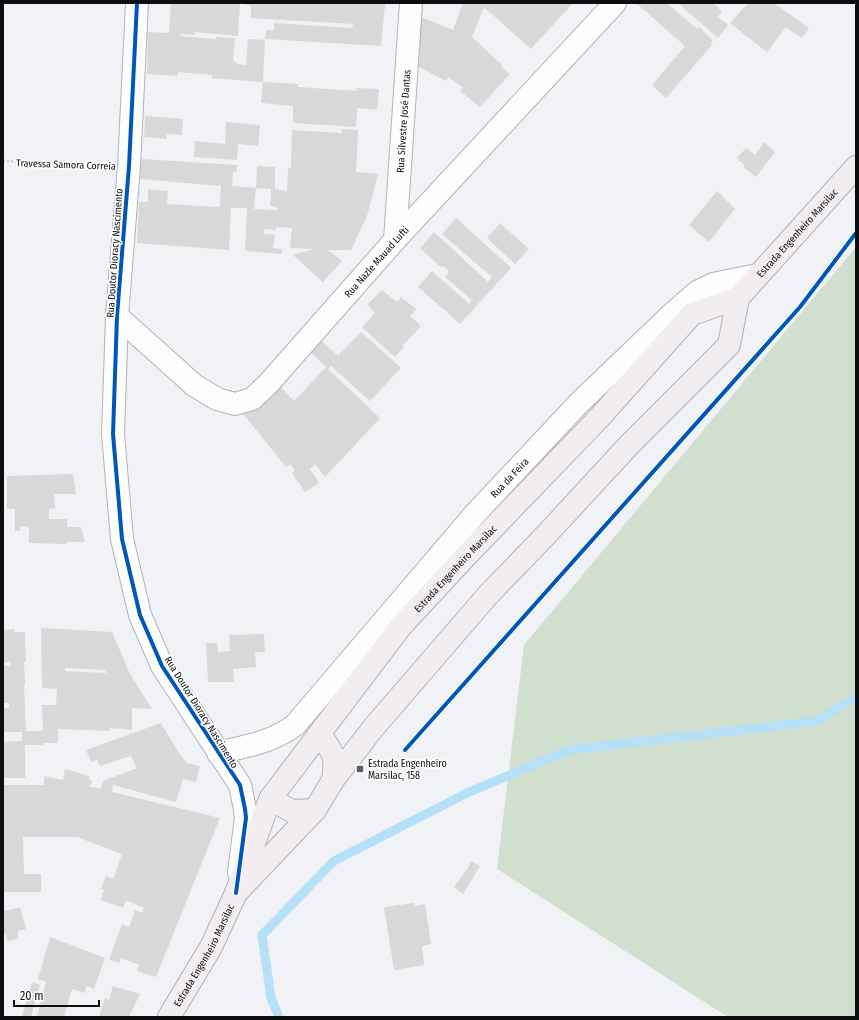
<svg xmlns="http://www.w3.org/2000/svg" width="859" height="1020" font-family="'Fira Sans Condensed',sans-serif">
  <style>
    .green { fill: #d1dfce }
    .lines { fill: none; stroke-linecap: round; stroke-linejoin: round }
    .stream { stroke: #b6e0f7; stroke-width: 9 }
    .building { fill: #d8d8d8; fill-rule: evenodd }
    .street-casing { stroke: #b0b2b4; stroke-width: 24 }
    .primary-casing { stroke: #b7adb4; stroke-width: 24 }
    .path { stroke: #d1d1d2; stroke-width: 2.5; stroke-dasharray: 2 2; stroke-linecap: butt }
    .street { stroke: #fdfdfe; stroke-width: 22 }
    .primary { stroke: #f2edf0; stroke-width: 22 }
    .cycleway-casing { stroke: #fefefe; stroke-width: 6 }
    .cycleway { stroke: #0057b8; stroke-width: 4 }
    .poi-dot { fill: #5c5e60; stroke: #fefefe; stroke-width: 1.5 }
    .labels { text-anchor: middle; stroke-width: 3.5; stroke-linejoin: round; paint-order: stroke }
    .street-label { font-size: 10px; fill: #0d0e10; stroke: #fefefe }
    .poi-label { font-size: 10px; fill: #0d0e10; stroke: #fefefe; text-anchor: start }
  </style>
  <rect width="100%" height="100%" fill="#f0f2f5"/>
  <path class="green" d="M 856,247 L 856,1017 L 728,1017 L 497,869 L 524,645 Z"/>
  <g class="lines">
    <path class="stream" d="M 279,1017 L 271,998 L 262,935 L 334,861 L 467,793 L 569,750 L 817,721 L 856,697"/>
  </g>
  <path class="building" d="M 171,3 L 240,3 L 238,36 L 195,32 L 195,35 L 181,34 L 180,36 L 216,39 L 216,37 L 235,38 L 233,60 L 238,64 L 246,65 L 248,39 L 265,40 L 263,82 L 298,84 L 298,87 L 357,91 L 356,88 L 379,89 L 377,110 L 357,108 L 356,127 L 293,123 L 293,106 L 261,103 L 263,82 L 212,78 L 212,75 L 178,72 L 177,76 L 147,74 L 148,32 L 169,33 Z
    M 246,3 L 385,4 L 381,46 L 265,39 L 266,30 L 274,31 L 274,23 L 352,28 L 353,24 L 251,18 L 251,5 L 246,5 Z
    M 463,3 L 573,3 L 531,49 L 484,7 L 472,37 L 502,65 L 501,67 L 510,74 L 480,107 L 460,91 L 462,87 L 448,77 L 446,81 L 419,67 L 421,17 L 453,30 Z
    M 636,3 L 667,3 L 697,29 L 699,27 L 713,41 L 711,43 L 712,45 L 666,98 L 652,85 L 685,46 Z
    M 678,3 L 713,3 L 722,11 L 718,17 L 728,25 L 718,38 Z
    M 748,3 L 774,3 L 809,28 L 802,38 L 786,27 L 767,52 L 730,23 Z
    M 145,116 L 183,119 L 182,135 L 167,134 L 167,139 L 144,137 Z
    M 226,122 L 260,125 L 258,146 L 238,144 L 237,160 L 194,157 L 195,141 L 225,144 Z
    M 341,129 L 358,130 L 356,172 L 378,174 L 367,216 L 351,250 L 328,250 L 342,261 L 323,282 L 293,255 L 314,249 L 290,248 L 292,228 L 276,227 L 276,230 L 264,229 L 264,234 L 275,235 L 273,248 L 282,249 L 282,254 L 245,251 L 247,208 L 231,208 L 229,250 L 137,243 L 139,202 L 148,202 L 148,189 L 168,191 L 167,204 L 220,207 L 221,186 L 140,179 L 142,159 L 237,165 L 236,172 L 233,172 L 232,186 L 256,188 L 254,209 L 277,210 L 277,207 L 270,206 L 271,189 L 256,188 L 257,166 L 275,167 L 275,189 L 287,191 L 288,168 L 291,168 L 292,130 L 342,133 Z
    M 764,142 L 775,152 L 756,177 L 743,167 L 745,166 L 737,158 L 746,148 L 755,155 Z
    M 717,191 L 735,209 L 709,242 L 689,225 Z
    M 456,218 L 511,268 L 460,324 L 418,287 L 432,271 L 469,304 L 472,300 L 445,277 L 449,271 L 443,266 L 442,268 L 420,248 L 434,232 L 488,282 L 492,277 L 442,234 Z
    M 500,223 L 529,249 L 515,264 L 487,238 Z
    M 382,290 L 397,302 L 401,297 L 416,309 L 410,316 L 421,326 L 402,346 L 404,347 L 395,357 L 362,327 L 375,313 L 367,305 Z
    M 361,332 L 401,368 L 370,401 L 331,366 L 328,369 L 380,418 L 325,477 L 315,464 L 310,469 L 319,483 L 305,492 L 292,473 L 295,471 L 291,464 L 286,467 L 241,411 L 280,386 L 294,401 L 326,367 L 311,353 L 321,340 L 338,356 Z
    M 73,474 L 76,494 L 54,494 L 55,508 L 49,509 L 49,519 L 67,519 L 67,527 L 81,527 L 85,542 L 67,542 L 67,544 L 29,543 L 29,527 L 21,526 L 20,531 L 15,531 L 15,509 L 7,509 L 7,476 Z
    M 41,628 L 112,632 L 130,674 L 152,709 L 132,708 L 132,730 L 110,728 L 110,731 L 58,729 L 58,743 L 43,743 L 43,745 L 25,745 L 25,778 L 3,778 L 3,742 L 22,741 L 22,732 L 3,732 L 3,708 L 9,708 L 9,703 L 3,703 L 3,666 L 11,666 L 11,662 L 3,662 L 3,630 L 14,629 L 15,632 L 25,632 L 26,662 L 24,662 L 25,685 L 24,685 L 26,731 L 43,731 L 42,705 L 56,705 L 57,689 L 42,688 ZM 65,668 L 105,670 L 106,673 L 65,671 Z
    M 264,634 L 265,652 L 255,652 L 256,667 L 233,669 L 234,682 L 208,682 L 206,643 L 217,643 L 218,652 L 230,651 L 229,635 Z
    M 161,723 L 179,753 L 187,763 L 200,766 L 196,782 L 183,779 L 176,802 L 113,785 L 112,792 L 220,818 L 156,977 L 137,971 L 139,965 L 121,958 L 119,963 L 109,960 L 122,924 L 129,927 L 135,910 L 142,913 L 144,908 L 126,900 L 123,908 L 101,900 L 104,889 L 101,889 L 106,876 L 113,879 L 122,854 L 77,837 L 23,837 L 24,874 L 41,874 L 41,892 L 3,892 L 3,785 L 44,785 L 44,776 L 63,780 L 65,769 L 89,776 L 89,779 L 92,781 L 91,785 L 88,786 L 101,789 L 103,781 L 137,768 L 131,756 L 100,766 L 97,760 L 91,762 L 86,750 Z
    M 471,861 L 480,866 L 463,894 L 454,887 L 468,868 Z
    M 414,903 L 415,906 L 425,904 L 431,944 L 422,946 L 424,965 L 394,970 L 384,907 Z
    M 20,907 L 26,929 L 18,931 L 18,939 L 7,941 L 6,934 L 3,935 L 3,910 L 5,911 Z
    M 50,937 L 105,958 L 94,989 L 87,986 L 84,993 L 72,989 L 64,1017 L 37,1017 L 46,982 L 38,979 Z
    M 32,982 L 40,985 L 31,1017 L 22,1017 Z
    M 113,986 L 140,994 L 129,1017 L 99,1017 L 105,998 L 109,1000 Z"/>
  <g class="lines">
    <g class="street-casing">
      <g id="street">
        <path d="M 137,3 L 129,166 L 117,316 L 113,434 L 122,539 L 140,615 L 162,666 L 240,785 L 245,809 L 246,818 L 239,872"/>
        <path id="s1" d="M 395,240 L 411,3"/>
        <path id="s2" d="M 117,316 L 194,385 L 217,399 L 235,404 L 252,399 L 269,383 L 395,240 L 615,3"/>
        <path id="s3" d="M 218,753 C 246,746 271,743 295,725 L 474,515 L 579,403 L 672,314 L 697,292 L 713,284 L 758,275"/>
      </g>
    </g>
    <g class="primary-casing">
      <g id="primary">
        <path d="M 320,734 C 333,753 337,756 333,780"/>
        <path d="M 270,799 L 292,811 L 315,810"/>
        <path id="s4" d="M 236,893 L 315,810 L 333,780 L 374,727 L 488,595 L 544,537 L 629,445 L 729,345 L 738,298 L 856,167"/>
        <path id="s5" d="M 169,1017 L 211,947 L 236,893 L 270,799 L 401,626 L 466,556 L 599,418 L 692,314 L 738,298"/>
      </g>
    </g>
    <path class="path" d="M 3,161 L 104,165"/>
    <use href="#street" class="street"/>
    <use href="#primary" class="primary"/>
    <g class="cycleway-casing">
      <path id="cycleway" d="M 137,3 L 129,166 L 117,316 L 113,434 L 122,539 L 140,615 L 162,666 L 240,785 L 245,809 L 246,818 L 236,893
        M 405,750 L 800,307 L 856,233"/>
    </g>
    <use href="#cycleway" class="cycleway"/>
  </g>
  <rect class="poi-dot" x="356" y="765" width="8" height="8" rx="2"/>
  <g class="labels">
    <g class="street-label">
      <text dy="4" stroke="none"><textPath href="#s1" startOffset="119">Rua Silvestre José Dantas</textPath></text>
      <text transform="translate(66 164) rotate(2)" y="4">Travessa Samora Correia</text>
      <text dy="4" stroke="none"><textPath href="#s4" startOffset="874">Estrada Engenheiro Marsilac</textPath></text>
      <text transform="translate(114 253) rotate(-86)" y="4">Rua Doutor Dioracy Nascimento</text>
      <text dy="4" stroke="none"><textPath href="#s2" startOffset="352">Rua Nazle Mauad Lufti</textPath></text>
      <text dy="4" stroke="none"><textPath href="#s3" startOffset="410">Rua da Feira</textPath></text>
      <text dy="4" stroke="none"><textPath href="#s5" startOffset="537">Estrada Engenheiro Marsilac</textPath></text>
      <text transform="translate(202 712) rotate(58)" y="4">Rua Doutor Dioracy Nascimento</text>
      <text dy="4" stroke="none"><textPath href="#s5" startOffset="71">Estrada Engenheiro Marsilac</textPath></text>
    </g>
    <g class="poi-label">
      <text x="368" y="767">Estrada Engenheiro<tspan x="368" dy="12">Marsilac, 158</tspan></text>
    </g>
  </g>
  <rect width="859" height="1020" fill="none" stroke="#0d0e10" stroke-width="8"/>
  <path d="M14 1000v6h85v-6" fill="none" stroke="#0d0e10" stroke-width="2"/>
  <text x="20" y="1000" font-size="12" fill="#0d0e10" stroke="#fefefe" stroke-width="3" paint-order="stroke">20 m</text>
</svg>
